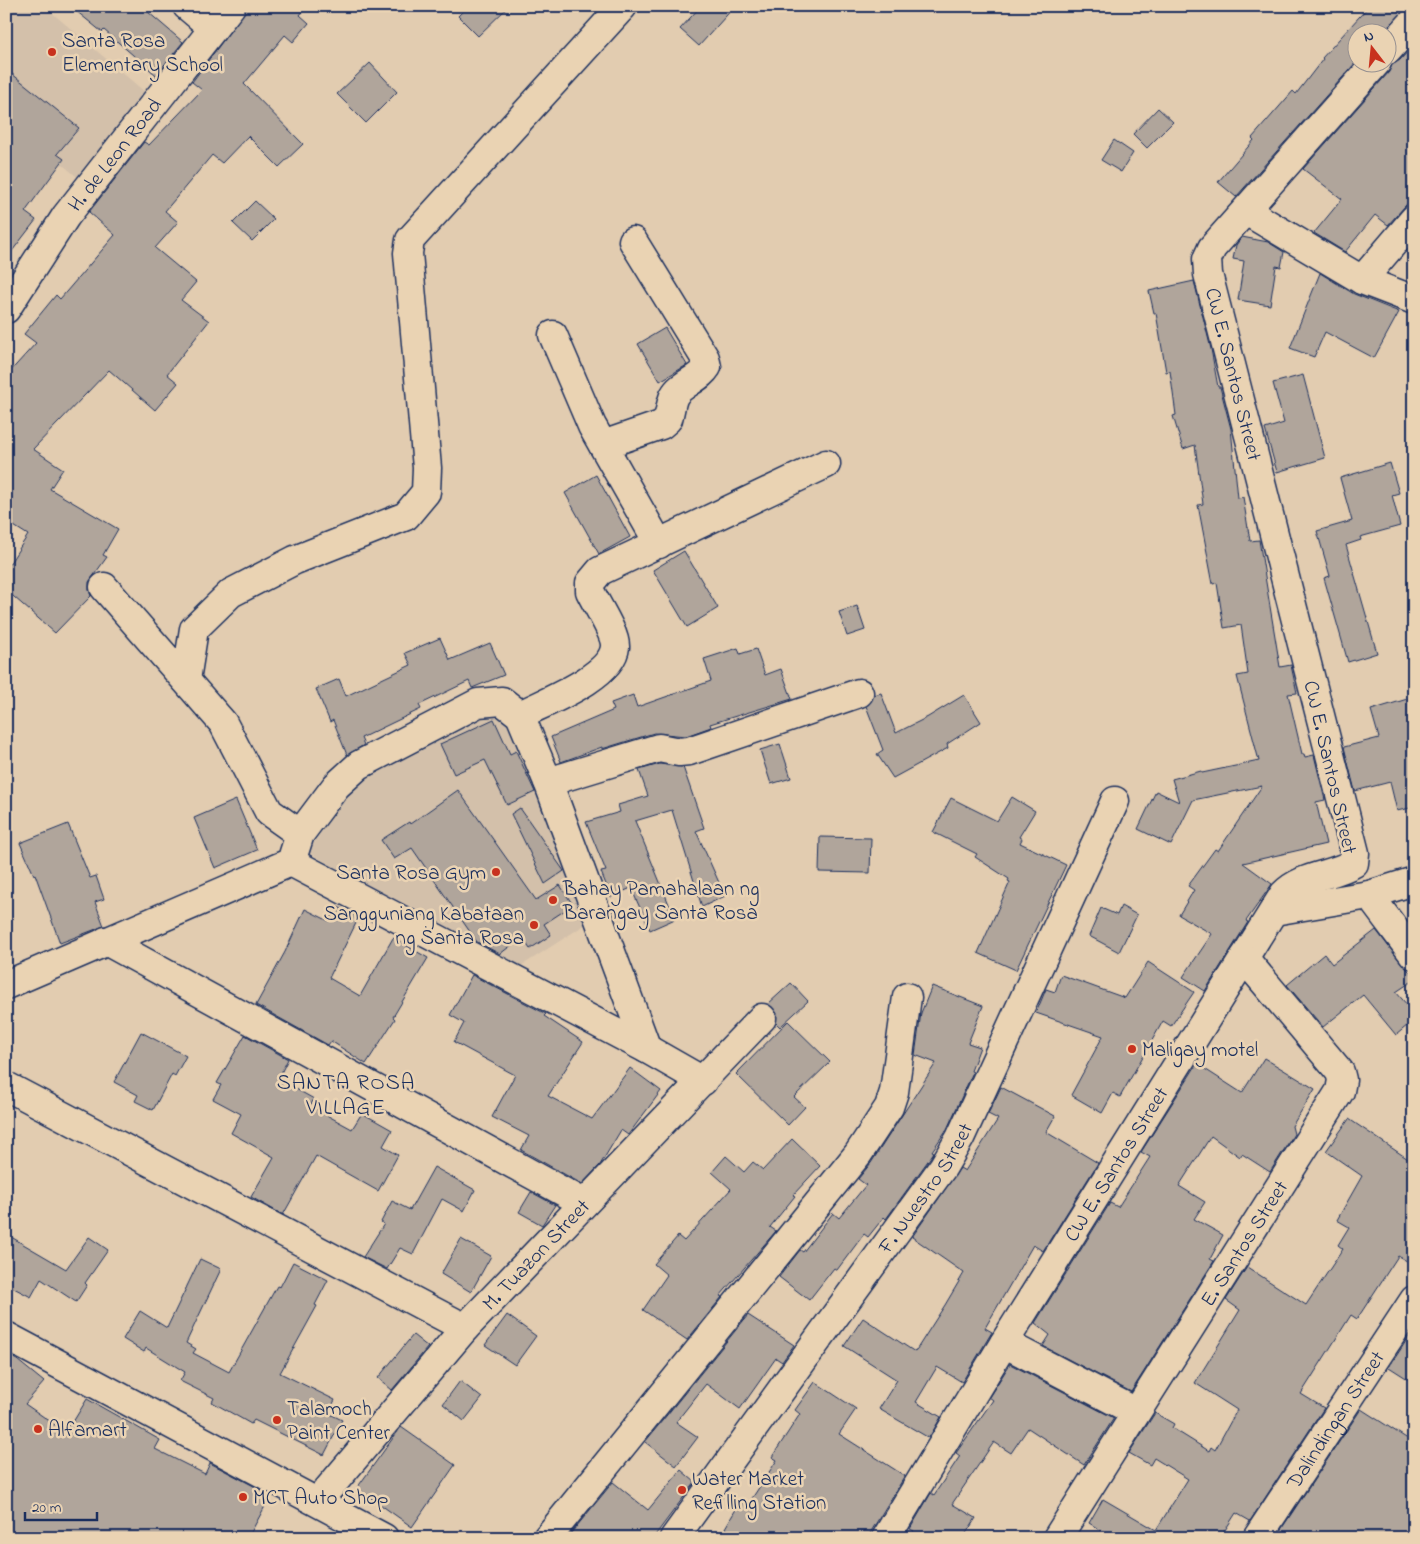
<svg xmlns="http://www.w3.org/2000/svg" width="1420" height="1544" font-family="'Indie Flower',sans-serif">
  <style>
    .built { fill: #d3c0aa }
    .building { fill: #b0a59b; stroke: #1b2f5e }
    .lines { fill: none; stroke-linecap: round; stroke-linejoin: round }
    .minor-casing { stroke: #1b2f5e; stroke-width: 31 }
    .major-casing { stroke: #1b2f5e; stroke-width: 31 }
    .minor { stroke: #ead3b3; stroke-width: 28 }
    .major { stroke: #ead3b3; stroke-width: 28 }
    .poi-dot { fill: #c8321e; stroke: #ead3b3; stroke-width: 2 }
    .labels { text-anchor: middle; stroke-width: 5; stroke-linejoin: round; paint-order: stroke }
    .poi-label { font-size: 21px; fill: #1b2f5e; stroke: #ead3b3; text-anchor: start }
    .street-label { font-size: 21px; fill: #1b2f5e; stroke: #ead3b3 }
    .neighbourhood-label { font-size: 22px; letter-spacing: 1px; fill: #1b2f5e; stroke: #ead3b3 }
  </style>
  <rect width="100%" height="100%" fill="#e2ccb0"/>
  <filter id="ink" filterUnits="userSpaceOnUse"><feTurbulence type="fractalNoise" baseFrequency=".02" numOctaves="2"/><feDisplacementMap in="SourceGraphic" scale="10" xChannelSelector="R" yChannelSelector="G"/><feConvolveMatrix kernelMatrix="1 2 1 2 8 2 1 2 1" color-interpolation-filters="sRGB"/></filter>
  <g filter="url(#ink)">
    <path class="built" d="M 6,6 L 44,6 L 152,98 L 82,181 L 6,117 Z
      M 488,712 L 507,717 L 541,795 L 589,922 L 515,970 L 308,852 L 360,773 Z"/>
    <path class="building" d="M 70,6 L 141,6 L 183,42 L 156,75 L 104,30 L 102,32 Z
      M 249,6 L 307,6 L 300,15 L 309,23 L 293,42 L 285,35 L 244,84 L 303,144 L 279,167 L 248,136 L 222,163 L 212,155 L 165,211 L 178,222 L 155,248 L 196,282 L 181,300 L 209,321 L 167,374 L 178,383 L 155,410 L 109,370 L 33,449 L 63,469 L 50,489 L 118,529 L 103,555 L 107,557 L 89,582 L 89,590 L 91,596 L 55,633 L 6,590 L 6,569 L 28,535 L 6,521 L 6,376 L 36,343 L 24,334 L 56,295 L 60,299 L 115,235 L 89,212 L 144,142 L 149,145 L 202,90 L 192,82 Z
      M 468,6 L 509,6 L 478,36 L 458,16 Z
      M 701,6 L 735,6 L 699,46 L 680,29 Z
      M 1369,6 L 1409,6 L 1383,32 L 1358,32 L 1358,60 L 1236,197 L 1218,182 L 1254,140 L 1252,138 L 1293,91 L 1296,94 L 1323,59 L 1322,58 Z
      M 1414,45 L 1414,196 L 1388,225 L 1375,215 L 1345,252 L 1314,233 L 1342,199 L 1303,169 L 1389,72 L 1392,65 L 1400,60 Z
      M 370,63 L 397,92 L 366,123 L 337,94 Z
      M 6,69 L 79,128 L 57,154 L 64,159 L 25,212 L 36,220 L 6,259 Z
      M 1158,108 L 1173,122 L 1147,148 L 1133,134 Z
      M 1114,140 L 1133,153 L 1121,172 L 1101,160 Z
      M 255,201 L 274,219 L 252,241 L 233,223 Z
      M 1242,237 L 1268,242 L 1284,252 L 1281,267 L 1276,266 L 1270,305 L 1238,300 L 1244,261 L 1233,259 L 1236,245 Z
      M 1320,273 L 1354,294 L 1399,312 L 1374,358 L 1325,332 L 1314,357 L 1290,348 Z
      M 1194,281 L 1211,349 L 1218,387 L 1220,387 L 1231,429 L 1238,498 L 1243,497 L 1250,541 L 1259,540 L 1280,667 L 1291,665 L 1292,670 L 1297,693 L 1288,694 L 1302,754 L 1304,754 L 1305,757 L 1314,755 L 1325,800 L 1316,802 L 1326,844 L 1243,863 L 1272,884 L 1246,921 L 1248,922 L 1205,991 L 1183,977 L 1212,934 L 1179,915 L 1194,890 L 1188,886 L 1215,849 L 1218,851 L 1262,786 L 1193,800 L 1171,845 L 1138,829 L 1156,791 L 1179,802 L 1172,779 L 1201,771 L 1202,773 L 1259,761 L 1237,676 L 1248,674 L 1241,625 L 1224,628 L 1217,583 L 1213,584 L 1198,505 L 1203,504 L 1195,445 L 1183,449 L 1173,416 L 1176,415 L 1170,371 L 1166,372 L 1156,313 L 1154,313 L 1149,291 Z
      M 665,328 L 687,365 L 660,381 L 638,344 Z
      M 1303,375 L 1325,458 L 1277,472 L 1265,429 L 1284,423 L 1273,383 Z
      M 1390,463 L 1399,493 L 1392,495 L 1400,526 L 1360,537 L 1361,540 L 1346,545 L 1377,653 L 1348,662 L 1324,578 L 1330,576 L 1317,531 L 1352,521 L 1340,478 Z
      M 596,475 L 630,537 L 599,554 L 565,493 Z
      M 684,551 L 718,608 L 687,627 L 653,570 Z
      M 857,606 L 865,630 L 847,636 L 839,612 Z
      M 440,638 L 450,660 L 490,643 L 504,675 L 472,688 L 469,681 L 419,705 L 421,709 L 361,738 L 364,745 L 347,755 L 333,720 L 330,722 L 316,689 L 339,679 L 346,696 L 411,665 L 405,653 Z
      M 738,648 L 740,654 L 756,649 L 765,675 L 781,669 L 792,699 L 710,724 L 711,727 L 686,736 L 654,733 L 602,749 L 602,747 L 561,762 L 551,737 L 614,710 L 611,703 L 633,695 L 637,707 L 711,681 L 704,659 Z
      M 881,693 L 896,733 L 928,717 L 964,695 L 981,722 L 947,744 L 948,748 L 893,778 L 877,754 L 883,750 L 866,706 L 874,695 Z
      M 1414,697 L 1414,807 L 1397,811 L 1390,782 L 1355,791 L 1344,747 L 1379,738 L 1371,710 Z
      M 494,719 L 510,754 L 516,751 L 535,792 L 507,805 L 485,760 L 454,774 L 440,744 Z
      M 780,744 L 791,778 L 771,784 L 760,750 Z
      M 660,764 L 683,767 L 704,828 L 696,831 L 725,896 L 702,907 L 672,810 L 635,821 L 675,919 L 650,930 L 631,888 L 611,897 L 601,872 L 606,871 L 586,822 L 620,812 L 618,805 L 648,796 L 639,770 Z
      M 458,790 L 536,900 L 560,885 L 573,905 L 544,924 L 551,935 L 530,949 L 522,937 L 500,954 L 477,942 L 412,848 L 394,859 L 381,840 L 409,822 L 410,824 Z
      M 1012,797 L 1035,811 L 1019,837 L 1022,839 L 1020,843 L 1066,865 L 1016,970 L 978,953 L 1010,882 L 1008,881 L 1009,879 L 975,857 L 977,854 L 933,832 L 951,798 L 997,821 Z
      M 236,800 L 257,850 L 215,868 L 194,818 Z
      M 520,808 L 564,871 L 545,884 L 511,814 Z
      M 68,824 L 90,878 L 96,876 L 104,899 L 95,902 L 104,926 L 60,943 L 35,874 L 34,875 L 20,843 Z
      M 820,837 L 871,838 L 870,873 L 819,872 Z
      M 336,906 L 359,917 L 329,978 L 360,996 L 393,938 L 428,958 L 393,1017 L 395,1019 L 366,1064 L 331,1041 L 328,1045 L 256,1005 L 285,952 L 305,909 L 329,921 Z
      M 1121,906 L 1137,915 L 1119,952 L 1089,936 L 1101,908 L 1117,915 Z
      M 1376,930 L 1402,964 L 1414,976 L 1414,980 L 1396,992 L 1414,1013 L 1414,1020 L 1396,1035 L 1363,995 L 1323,1027 L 1287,985 L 1324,954 L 1332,964 Z
      M 1148,962 L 1194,992 L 1171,1026 L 1163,1021 L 1120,1097 L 1113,1093 L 1102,1113 L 1071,1095 L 1103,1036 L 1036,1013 L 1046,989 L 1055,992 L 1061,975 L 1125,998 Z
      M 472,975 L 546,1014 L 544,1016 L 583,1042 L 548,1096 L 592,1119 L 630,1068 L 661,1091 L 628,1135 L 621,1130 L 600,1165 L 582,1184 L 521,1150 L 529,1136 L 492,1117 L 515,1075 L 454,1042 L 464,1023 L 450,1015 Z
      M 791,983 L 808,1001 L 780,1027 L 776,1023 L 777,1013 L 768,1004 Z
      M 932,986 L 983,1006 L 968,1043 L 980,1047 L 971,1071 L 973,1072 L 947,1129 L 932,1151 L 934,1152 L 930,1158 L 886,1219 L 884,1217 L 868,1237 L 864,1234 L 837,1270 L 834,1268 L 809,1300 L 779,1277 L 800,1250 L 803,1252 L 833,1213 L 839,1218 L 866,1185 L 858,1179 L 871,1163 L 936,1063 L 915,1055 L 921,1013 Z
      M 788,1021 L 830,1062 L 794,1097 L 805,1107 L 788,1125 L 736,1074 Z
      M 141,1032 L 186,1056 L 175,1076 L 172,1074 L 153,1110 L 135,1101 L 138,1095 L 114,1082 Z
      M 245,1035 L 288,1059 L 278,1079 L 314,1099 L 310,1106 L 352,1129 L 362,1113 L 392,1130 L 383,1146 L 398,1155 L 378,1191 L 316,1156 L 283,1215 L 251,1197 L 274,1157 L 231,1133 L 241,1114 L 213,1099 L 221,1085 L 217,1083 Z
      M 1264,1058 L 1315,1089 L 1292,1126 L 1294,1134 L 1270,1172 L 1242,1154 L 1240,1157 L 1211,1136 L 1179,1186 L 1205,1202 L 1194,1219 L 1223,1235 L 1210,1259 L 1214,1261 L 1131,1392 L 1043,1346 L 1050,1335 L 1035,1323 L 1110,1203 L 1118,1207 L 1150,1157 L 1141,1152 L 1197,1064 L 1242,1093 Z
      M 1001,1087 L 1055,1116 L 1046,1132 L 1098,1163 L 1043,1251 L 1033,1245 L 985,1328 L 992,1332 L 962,1382 L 937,1367 L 916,1402 L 941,1417 L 929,1438 L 879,1409 L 897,1380 L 844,1346 L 863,1318 L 915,1352 L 945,1305 L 964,1273 L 912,1237 L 960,1168 L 965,1171 L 998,1119 L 988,1114 Z
      M 1349,1119 L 1414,1163 L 1414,1265 L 1398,1256 L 1357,1319 L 1351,1315 L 1301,1394 L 1324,1408 L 1250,1521 L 1236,1513 L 1220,1538 L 1113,1538 L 1089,1523 L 1103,1499 L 1156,1530 L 1188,1479 L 1154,1458 L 1150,1465 L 1129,1453 L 1155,1413 L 1174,1424 L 1172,1428 L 1209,1451 L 1211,1447 L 1215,1450 L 1237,1410 L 1195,1383 L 1240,1310 L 1226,1300 L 1247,1267 L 1306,1305 L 1343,1249 L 1338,1245 L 1349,1227 L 1337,1220 L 1362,1176 L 1326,1151 Z
      M 792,1139 L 820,1166 L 793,1195 L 795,1196 L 770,1227 L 776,1231 L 720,1296 L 722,1297 L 687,1340 L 643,1310 L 667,1275 L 654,1264 L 678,1236 L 684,1241 L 731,1189 L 712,1172 L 726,1156 L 744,1172 L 753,1162 L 763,1170 Z
      M 434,1167 L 475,1190 L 464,1211 L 442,1199 L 413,1254 L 400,1248 L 387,1269 L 363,1257 L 384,1224 L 381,1222 L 392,1201 L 410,1210 Z
      M 531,1192 L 555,1205 L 542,1225 L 519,1212 Z
      M 6,1234 L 66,1269 L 89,1237 L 108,1250 L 85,1283 L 87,1285 L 76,1302 L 41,1279 L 31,1297 L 6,1284 Z
      M 461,1239 L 491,1256 L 471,1292 L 441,1274 Z
      M 200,1259 L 221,1269 L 186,1343 L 196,1349 L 193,1353 L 229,1372 L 277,1286 L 280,1287 L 293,1262 L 328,1280 L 315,1305 L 317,1306 L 280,1373 L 335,1400 L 328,1413 L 342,1420 L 324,1455 L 254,1420 L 251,1424 L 212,1402 L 214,1398 L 180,1381 L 185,1372 L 146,1348 L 144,1352 L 123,1339 L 140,1311 L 167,1328 Z
      M 507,1315 L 536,1336 L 515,1365 L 485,1345 Z
      M 748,1315 L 794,1345 L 782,1362 L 776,1358 L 740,1409 L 706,1384 L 676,1422 L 698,1437 L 676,1466 L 645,1442 Z
      M 1414,1329 L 1414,1383 L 1389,1367 Z
      M 413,1335 L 428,1347 L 392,1390 L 378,1378 Z
      M 6,1354 L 17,1360 L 44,1382 L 25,1404 L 64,1431 L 71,1421 L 73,1422 L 87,1399 L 160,1440 L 155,1449 L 205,1474 L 210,1463 L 271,1495 L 248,1538 L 6,1538 Z
      M 1010,1364 L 1114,1418 L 1084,1465 L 1028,1428 L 1011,1453 L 994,1442 L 952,1504 L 976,1518 L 963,1538 L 910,1538 L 914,1531 L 910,1529 L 931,1493 L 934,1495 L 960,1456 L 956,1453 L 993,1400 L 989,1397 Z
      M 460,1381 L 482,1398 L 464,1421 L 443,1404 Z
      M 815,1382 L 856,1409 L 839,1434 L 905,1476 L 867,1538 L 741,1538 L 725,1528 L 742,1499 L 749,1503 L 777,1460 L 772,1457 L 800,1414 L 795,1410 Z
      M 1361,1409 L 1414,1443 L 1414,1538 L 1276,1537 Z
      M 401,1427 L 455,1465 L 412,1527 L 357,1488 Z
      M 681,1470 L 695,1482 L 653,1538 L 567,1538 L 613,1482 L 648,1510 Z"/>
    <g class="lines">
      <g class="minor-casing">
        <g id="minor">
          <path d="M 187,6 L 213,28"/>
          <path d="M 1388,50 L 1414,21"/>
          <path d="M 1246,211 L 1362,280 L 1414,300"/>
          <path d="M 1362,280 L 1414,219"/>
          <path id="s1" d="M 6,309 L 66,216 L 231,6"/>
          <path d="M 553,335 L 592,426 L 659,544"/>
          <path d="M 603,445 L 661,425 L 668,419 C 670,412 671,402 674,396 C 681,383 699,380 707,367 L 705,358 L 633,241"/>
          <path d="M 104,587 L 223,723 L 269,812 L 300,834"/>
          <path d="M 186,680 L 194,629 L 231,593 L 295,560 L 406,516 L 426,492 L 427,468 L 408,253 L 410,240 L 623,6"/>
          <path d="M 520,715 C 545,702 612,677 615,647 C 616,634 596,604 590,591 L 590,583 L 600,571 L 826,464"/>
          <path d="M 548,782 L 659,748 L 679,752 L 689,751 L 859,693"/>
          <path d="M 291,862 L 647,1049 L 703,1081"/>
          <path d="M 1369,895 L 1414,955"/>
          <path d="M 1274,911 L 1369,895 L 1414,881"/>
          <path d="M 106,941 L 584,1203"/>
          <path d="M 6,985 L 291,862 L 300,834 L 336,786 L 359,765 L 478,703 L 502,701 L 520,715 L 548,782 L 647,1049"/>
          <path d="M 6,1086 L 465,1328"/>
          <path d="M 1004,1343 L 1136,1412"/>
          <path id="s2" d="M 318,1501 L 465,1328 L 762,1018"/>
          <path d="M 547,1538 L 858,1154 L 889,1107 L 894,1092 L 907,997"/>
          <path id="s3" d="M 674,1538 L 943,1167 L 960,1138 L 1115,801"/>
          <path id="s4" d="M 886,1538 L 1004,1343 L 1284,894 C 1302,875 1333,876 1354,863 L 1355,853 L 1208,274 L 1207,259 L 1212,248 L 1377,62"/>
          <path id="s5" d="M 1057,1538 L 1340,1091 L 1342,1080 L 1340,1072 L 1244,958"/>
          <path id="s6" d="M 1257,1538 L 1414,1300"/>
        </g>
      </g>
      <g class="major-casing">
        <path id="major" d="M 6,1336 L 384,1538"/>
      </g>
      <use href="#minor" class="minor"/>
      <use href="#major" class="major"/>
    </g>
  </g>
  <g class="poi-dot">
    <circle cx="52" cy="52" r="5"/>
    <circle cx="496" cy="872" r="5"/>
    <circle cx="553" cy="900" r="5"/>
    <circle cx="534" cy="925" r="5"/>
    <circle cx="1132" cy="1049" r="5"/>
    <circle cx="277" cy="1420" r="5"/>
    <circle cx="38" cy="1429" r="5"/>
    <circle cx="682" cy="1490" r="5"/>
    <circle cx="243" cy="1497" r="5"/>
  </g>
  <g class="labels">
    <g class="poi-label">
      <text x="62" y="47">Santa Rosa<tspan x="62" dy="24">Elementary School</tspan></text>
      <text x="486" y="879" text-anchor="end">Santa Rosa Gym</text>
      <text x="563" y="895">Bahay Pamahalaan ng<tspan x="563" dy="24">Barangay Santa Rosa</tspan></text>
      <text x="524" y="920" text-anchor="end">Sangguniang Kabataan<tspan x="524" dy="24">ng Santa Rosa</tspan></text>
      <text x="1142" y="1056">Maligay motel</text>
      <text x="287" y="1415">Talamoch<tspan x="287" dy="24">Paint Center</tspan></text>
      <text x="48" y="1436">Alfamart</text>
      <text x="692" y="1485">Water Market<tspan x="692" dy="24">Refilling Station</tspan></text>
      <text x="253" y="1504">MCT Auto Shop</text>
    </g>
    <g class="street-label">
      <text dy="7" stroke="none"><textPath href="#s1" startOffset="189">H. de Leon Road</textPath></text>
      <text transform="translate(1234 374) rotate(76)" y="7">CW E. Santos Street</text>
      <text transform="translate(1331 767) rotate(77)" y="7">CW E. Santos Street</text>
      <text dy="7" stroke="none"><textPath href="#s4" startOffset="439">CW E. Santos Street</textPath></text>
      <text dy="7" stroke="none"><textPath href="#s3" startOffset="431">F. Nuestro Street</textPath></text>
      <text dy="7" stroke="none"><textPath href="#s5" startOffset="349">E. Santos Street</textPath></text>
      <text dy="7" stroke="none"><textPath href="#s2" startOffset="329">M. Tuazon Street</textPath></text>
      <text dy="7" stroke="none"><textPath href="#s6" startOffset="142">Dalindingan Street</textPath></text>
    </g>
    <g class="neighbourhood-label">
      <text x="346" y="1089">SANTA ROSA<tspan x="346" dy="25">VILLAGE</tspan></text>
    </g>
  </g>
  <rect width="1420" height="1544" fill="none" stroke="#ead3b3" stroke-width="25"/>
  <rect x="12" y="12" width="1395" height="1519" fill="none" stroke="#1b2f5e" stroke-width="2" filter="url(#ink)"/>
  <g transform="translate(1372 48) rotate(344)"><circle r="24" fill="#ead3b3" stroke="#979191"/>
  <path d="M0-4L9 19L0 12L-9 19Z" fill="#c8321e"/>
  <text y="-8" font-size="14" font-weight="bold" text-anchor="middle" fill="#1b2f5e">N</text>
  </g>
  <path d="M25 1512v8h72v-8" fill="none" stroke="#1b2f5e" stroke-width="2.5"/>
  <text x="32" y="1512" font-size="15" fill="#1b2f5e" stroke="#ead3b3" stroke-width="4" paint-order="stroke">20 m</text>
</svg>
